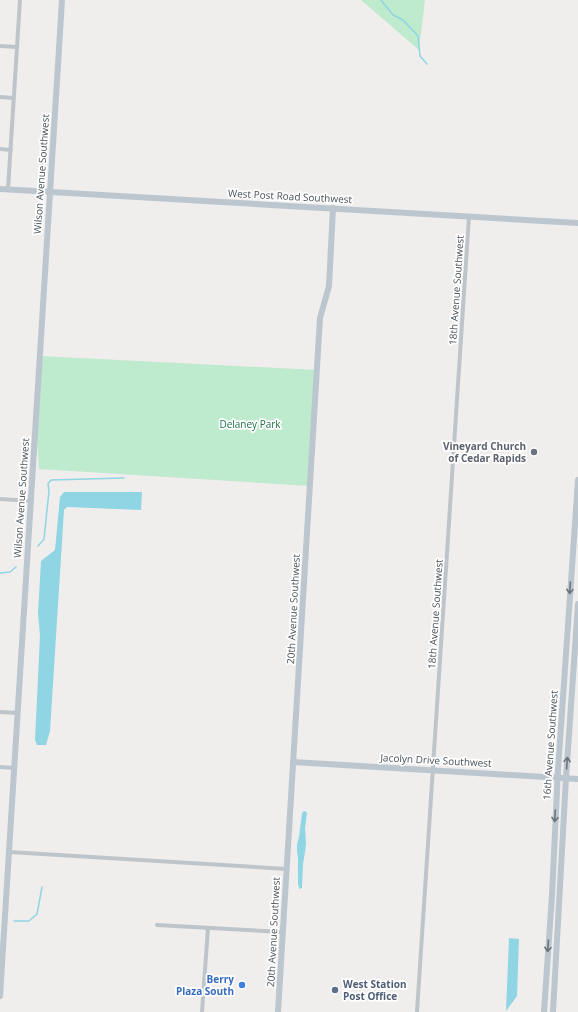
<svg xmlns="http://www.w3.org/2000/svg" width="578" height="1012" font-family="'Open Sans',sans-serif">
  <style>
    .green { fill: #beeace }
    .water { fill: #8fd5e3 }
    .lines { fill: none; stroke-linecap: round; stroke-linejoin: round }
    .stream { stroke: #8fd5e3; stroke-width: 1.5 }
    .street { stroke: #bdc5cb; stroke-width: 4 }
    .secondary { stroke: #bcc6cf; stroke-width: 6 }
    .oneway { stroke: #6a747c }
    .worship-dot { fill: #6b7280; stroke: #fff; stroke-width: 1.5 }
    .shop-dot { fill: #3f7fe0; stroke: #fff; stroke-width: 1.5 }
    .service-dot { fill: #5c6f8a; stroke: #fff; stroke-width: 1.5 }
    .labels { text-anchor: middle; stroke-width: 3.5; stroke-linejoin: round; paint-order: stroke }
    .street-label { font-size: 10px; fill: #475159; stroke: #fff }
    .park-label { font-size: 10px; fill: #1e7346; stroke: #fff }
    .worship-label { font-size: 10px; font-weight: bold; fill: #5b616d; stroke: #fff; text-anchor: end }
    .shop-label { font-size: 10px; font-weight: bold; fill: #366cbe; stroke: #fff; text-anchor: end }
    .service-label { font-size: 10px; font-weight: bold; fill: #4e5e75; stroke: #fff; text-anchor: start }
  </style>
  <rect width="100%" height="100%" fill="#f0eded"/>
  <path class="green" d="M 361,0 L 425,0 L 419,50 Z
    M 40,356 L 317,370 L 310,486 L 39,469 L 36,422 Z"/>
  <path class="water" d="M 64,492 L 142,492 L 141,510 L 67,507 L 64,510 L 50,731 L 46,745 L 37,745 L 35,740 L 40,636 L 38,613 L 41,561 L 55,550 L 60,497 Z
    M 304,811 L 305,811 L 307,813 L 305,828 L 306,844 L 305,852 L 303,864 L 302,888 L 300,889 L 299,888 L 298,884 L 298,858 L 297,851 L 297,844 L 299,837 L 302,813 Z
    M 509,938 L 519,939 L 517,996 L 506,1011 Z"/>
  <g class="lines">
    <path class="stream" d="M 381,0 L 393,15 L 403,20 L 418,36 L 420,56 L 427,64
      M 38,546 L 44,539 L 49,491 L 48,484 L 51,480 L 124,478
      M 0,573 L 10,572 L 16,567
      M 14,921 L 29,921 L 37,914 L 42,887"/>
    <path class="street" d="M 0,46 L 17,47
      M 0,97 L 14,98
      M 0,149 L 11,150
      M 8,189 L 20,0
      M 0,499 L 31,501
      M 0,712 L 18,713
      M 0,767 L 14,768
      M 9,852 L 287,869
      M 157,925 L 283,932
      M 202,1012 L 208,928
      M 417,1012 L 469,216"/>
    <path class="secondary" d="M 0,189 L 578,223
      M 293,762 L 578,779
      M 0,996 L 62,0
      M 278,1012 L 320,318 L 329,286 L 333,208
      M 544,1012 L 552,895 L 558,770 L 578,480
      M 553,1012 L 566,778 L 578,604"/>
  </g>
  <defs><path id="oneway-shaft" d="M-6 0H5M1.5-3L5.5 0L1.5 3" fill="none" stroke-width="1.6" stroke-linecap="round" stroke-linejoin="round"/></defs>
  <g class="oneway">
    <use href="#oneway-shaft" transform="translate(570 588) rotate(94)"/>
    <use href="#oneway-shaft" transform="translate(567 763) rotate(-86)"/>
    <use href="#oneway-shaft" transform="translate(555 816) rotate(93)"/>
    <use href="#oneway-shaft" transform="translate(548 946) rotate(94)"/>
  </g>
  <circle class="worship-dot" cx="534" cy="452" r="4"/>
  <circle class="shop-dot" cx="242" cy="985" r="4"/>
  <circle class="service-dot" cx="335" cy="990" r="4"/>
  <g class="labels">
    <g class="street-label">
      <text transform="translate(41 174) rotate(-86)" y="4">Wilson Avenue Southwest</text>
      <text transform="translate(290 196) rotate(3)" y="4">West Post Road Southwest</text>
      <text transform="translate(456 290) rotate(-86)" y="4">18th Avenue Southwest</text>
      <text transform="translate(21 498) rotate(-86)" y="4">Wilson Avenue Southwest</text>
      <text transform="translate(293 609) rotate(-87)" y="4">20th Avenue Southwest</text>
      <text transform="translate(435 614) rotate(-86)" y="4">18th Avenue Southwest</text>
      <text transform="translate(550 745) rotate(-86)" y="4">16th Avenue Southwest</text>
      <text transform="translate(436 760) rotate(3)" y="4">Jacolyn Drive Southwest</text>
      <text transform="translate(273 932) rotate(-87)" y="4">20th Avenue Southwest</text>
    </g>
    <g class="park-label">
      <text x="250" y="428">Delaney Park</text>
    </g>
    <g class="worship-label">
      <text x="526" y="450">Vineyard Church<tspan x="526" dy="12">of Cedar Rapids</tspan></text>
    </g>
    <g class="shop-label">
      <text x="234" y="983">Berry<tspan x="234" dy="12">Plaza South</tspan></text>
    </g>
    <g class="service-label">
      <text x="343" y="988">West Station<tspan x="343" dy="12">Post Office</tspan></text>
    </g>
  </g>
</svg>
